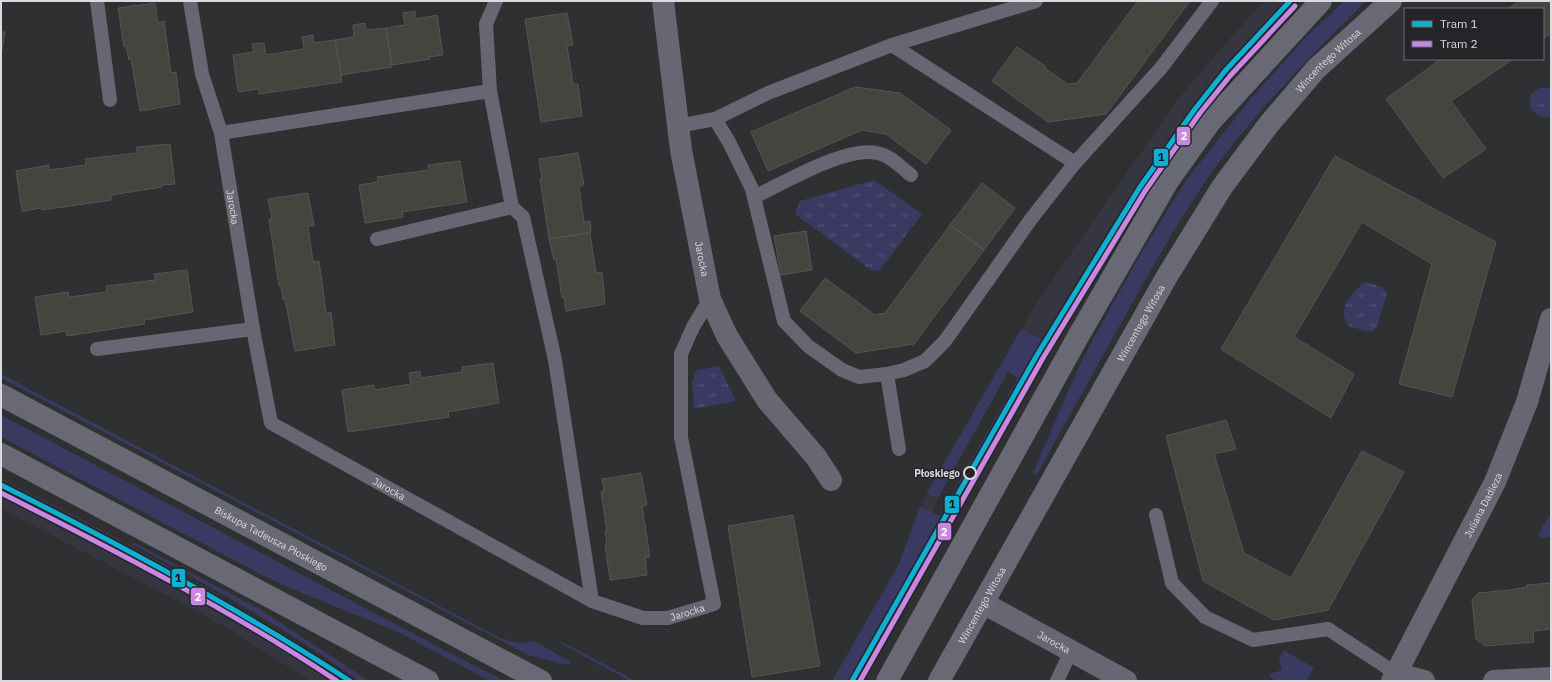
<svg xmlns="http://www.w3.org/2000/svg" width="1552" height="682" font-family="'IBM Plex Sans',sans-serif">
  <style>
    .built { fill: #35363f; fill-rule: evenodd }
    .green { fill: #3a3962 }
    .park { fill: url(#park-tufts) }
    .building { fill: #45443e; stroke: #555 }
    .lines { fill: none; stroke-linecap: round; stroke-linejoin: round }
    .lane { stroke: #666772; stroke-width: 14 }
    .street { stroke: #666772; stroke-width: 22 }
    .secondary { stroke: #686975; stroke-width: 22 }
    .tram-1-casing { stroke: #252529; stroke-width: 8 }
    .tram-2-casing { stroke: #252529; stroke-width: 8 }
    .tram-1 { stroke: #0dafd3; stroke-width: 5 }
    .tram-2 { stroke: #c787e3; stroke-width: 5 }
    .stop-dot { fill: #252529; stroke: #dbdbdf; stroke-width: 2 }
    .labels { text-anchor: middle; stroke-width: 3; stroke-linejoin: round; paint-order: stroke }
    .street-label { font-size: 10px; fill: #dbdbdf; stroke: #252529 }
    .stop-label { font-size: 10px; font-weight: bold; fill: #dbdbdf; stroke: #252529; text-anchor: end }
    .line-badge { stroke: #252529; stroke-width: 1.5 }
    .badge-label { font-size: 11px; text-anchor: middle; font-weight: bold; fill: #fff }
    .pale-badge-label { font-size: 11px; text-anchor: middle; font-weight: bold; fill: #111 }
  </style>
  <defs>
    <pattern id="park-tufts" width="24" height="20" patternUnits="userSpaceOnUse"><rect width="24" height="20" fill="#3a3962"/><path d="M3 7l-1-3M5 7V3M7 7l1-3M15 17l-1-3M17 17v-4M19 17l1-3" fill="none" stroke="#565578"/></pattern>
  </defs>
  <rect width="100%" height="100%" fill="#2f3032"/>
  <path class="built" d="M 1265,1 L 1296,1 L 1235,66 L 1197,111 L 1134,203 L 1094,267 L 1027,383 L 859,681 L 832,681 L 898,566 L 920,507 L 938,472 L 1038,301 L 1177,100 L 1232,36 ZM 1008,372 L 1018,378 L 940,516 L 932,513 L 941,492 Z
    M 1,478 L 75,515 L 200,584 L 359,681 L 310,681 L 230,630 L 172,598 L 1,509 Z"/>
  <path class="green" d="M 1344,1 L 1366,1 C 1320,46 1274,93 1234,143 C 1194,193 1161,252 1130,307 C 1099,363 1067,420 1036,476 L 1033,473 L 1075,375 L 1093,339 L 1140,255 L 1187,179 L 1252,97 L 1307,36 Z
    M 1134,203 L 1059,336 L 1027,383 L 859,681 L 832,681 L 898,566 L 920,507 L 940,516 L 1018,378 L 1008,372 L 938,498 L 927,494 L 1021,329 L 1050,343 Z
    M 1,374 L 502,639 L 519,643 L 534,641 L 571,662 L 568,665 L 528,655 L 1,378 Z
    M 1,415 L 444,650 L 505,681 L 490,681 L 398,632 L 290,588 L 266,577 L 1,437 Z
    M 133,542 L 261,610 L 369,681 L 359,681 C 287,629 210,586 132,544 Z
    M 556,641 L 568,645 L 636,681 L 630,681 Z
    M 1284,650 L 1314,668 L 1306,681 L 1274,681 L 1269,674 L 1282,670 L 1279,659 Z"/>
  <path class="park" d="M 1543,87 L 1551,88 L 1551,116 C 1541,119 1535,115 1530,106 C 1529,96 1533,90 1543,87 Z
    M 874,180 L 922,214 L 880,270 L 872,271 L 795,214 L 800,201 Z
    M 1366,282 L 1383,287 L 1387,293 L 1377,327 L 1372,332 L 1350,327 C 1346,322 1342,315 1344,309 C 1346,300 1359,285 1366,282 Z
    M 719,366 L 736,401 L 694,409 L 692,383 L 696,370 Z
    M 1551,513 L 1551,537 L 1540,538 L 1538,535 Z"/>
  <path class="building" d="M 1138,1 L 1190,1 L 1106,114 L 1048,122 L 992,81 L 1017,47 L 1045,66 L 1045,68 L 1067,84 L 1077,83 Z
    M 1519,1 L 1551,1 L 1551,33 L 1543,39 L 1543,9 L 1508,9 Z
    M 155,3 L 158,23 L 164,21 L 171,73 L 176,72 L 180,104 L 140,111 L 131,59 L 129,60 L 126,46 L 124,47 L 118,8 Z
    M 415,11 L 416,19 L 437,15 L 443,55 L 429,57 L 430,59 L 392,65 L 386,28 L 405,25 L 403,13 Z
    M 567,13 L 573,45 L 567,46 L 573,84 L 578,84 L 582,116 L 541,122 L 525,19 Z
    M 365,23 L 366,30 L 386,28 L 392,67 L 341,75 L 335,40 L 354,37 L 353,25 Z
    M 1,32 L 5,32 L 1,55 Z
    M 313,35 L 314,43 L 335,40 L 342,82 L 259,94 L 258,89 L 238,92 L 233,55 L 254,52 L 252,44 L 264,43 L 266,55 L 304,49 L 302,37 Z
    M 1441,59 L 1513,59 L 1451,101 L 1486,149 L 1443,178 L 1386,99 Z
    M 855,87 L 900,93 L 951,130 L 926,164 L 886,134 L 862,130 L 768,171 L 751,132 Z
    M 170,144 L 175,184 L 162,185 L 162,187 L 111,195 L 111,200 L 42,210 L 42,208 L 22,211 L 16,171 L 49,165 L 49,170 L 86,165 L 85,159 L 137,153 L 137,147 Z
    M 578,153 L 584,185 L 579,187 L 584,222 L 590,221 L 591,232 L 549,239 L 540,179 L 542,179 L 539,159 Z
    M 1335,156 L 1496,242 L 1452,397 L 1399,384 L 1432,264 L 1362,222 L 1294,337 L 1354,374 L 1331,418 L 1221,349 Z
    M 460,161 L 467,202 L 402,212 L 403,217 L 365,223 L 359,185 L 378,182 L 377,177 L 429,170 L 428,165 Z
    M 982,183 L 1015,208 L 984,250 L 950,225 Z
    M 308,193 L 314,226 L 308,226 L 313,262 L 319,261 L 326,313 L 331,312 L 335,345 L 295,351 L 285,299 L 283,300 L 281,286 L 279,286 L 269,219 L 272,219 L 268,199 Z
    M 950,225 L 984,250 L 914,344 L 856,353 L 800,311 L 825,278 L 875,315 L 885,313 Z
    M 806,231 L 812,270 L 781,275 L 774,236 Z
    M 590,233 L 596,273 L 602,272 L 605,304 L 566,311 L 564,297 L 562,298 L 556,259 L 554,260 L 549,239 Z
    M 187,270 L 193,312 L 144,320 L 145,324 L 67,336 L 66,331 L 41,335 L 35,297 L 68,292 L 69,297 L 107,292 L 106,286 L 156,280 L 154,274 Z
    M 493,363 L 499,403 L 448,412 L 449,417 L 348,432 L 342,390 L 374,385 L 375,390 L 411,384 L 409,373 L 420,371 L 421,378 L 462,372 L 462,367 Z
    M 1226,420 L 1236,449 L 1214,454 L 1244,553 L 1291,578 L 1362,451 L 1404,472 L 1328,610 L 1274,620 L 1203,581 L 1166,436 Z
    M 641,473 L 647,505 L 642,506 L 650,557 L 645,558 L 647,575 L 610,580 L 605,545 L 607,544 L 605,531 L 607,531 L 601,492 L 604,492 L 602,479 Z
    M 793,515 L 820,666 L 752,677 L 728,526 Z
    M 1551,583 L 1551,629 L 1533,631 L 1534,642 L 1485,646 L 1476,639 L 1472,600 L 1478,593 L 1510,590 L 1527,587 L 1527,585 Z"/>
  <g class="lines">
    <g class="lane">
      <path d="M 97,1 L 110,100"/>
      <path d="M 190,1 L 202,74 L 221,133 L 490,91"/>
      <path d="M 496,1 L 486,24 L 490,91 L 512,207"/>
      <path d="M 892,45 L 1036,1"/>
      <path d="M 715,119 L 729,142 L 752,189 L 784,321 L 808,346 L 842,370 L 859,377 L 887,374 L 904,370 L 925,361 L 945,341 L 1031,219 L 1075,163 L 1161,68 L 1212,1"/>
      <path d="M 678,126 L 715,119 L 768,93 L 892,45 L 1075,163"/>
      <path id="s1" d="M 221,133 L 253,329"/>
      <path d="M 754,197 C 784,183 850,143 881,154 C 892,157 902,168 911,175"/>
      <path d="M 377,239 L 512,207 L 523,217 L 555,360 L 592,601"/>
      <path id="s2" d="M 97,349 L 253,329 L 271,423 L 592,601 L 643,618 L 668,618 L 714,604 L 681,437 L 681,354 L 693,327 L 710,299"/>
      <path d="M 887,374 L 899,449"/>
      <path d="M 1156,515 L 1172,583 L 1205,617 L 1253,640 L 1328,629 L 1397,674"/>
      <path d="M 1057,681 L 1071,651"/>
    </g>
    <g class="street">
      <path id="s3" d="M 663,1 L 681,150 L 710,299 L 727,336 L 767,400 L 816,457 L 831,480"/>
      <path id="s4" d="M 983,603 L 1126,681"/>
      <path d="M 1397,674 L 1424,681"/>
      <path id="s5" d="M 1392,681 L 1495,482 L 1527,402 L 1551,319"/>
      <path d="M 1494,681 L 1551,678"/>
    </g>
    <g class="secondary">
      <path id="s6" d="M 1,395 L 541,681"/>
      <path d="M 1,454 L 428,681"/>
      <path d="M 887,681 L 1079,335 L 1168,181 L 1210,122 L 1321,1"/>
      <path id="s7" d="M 939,681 L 1166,278 L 1222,187 L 1269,124 L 1316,69 L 1391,1"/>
    </g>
    <g class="tram-1-casing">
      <path id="tram-1" d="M 1,485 C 121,545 238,608 350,681
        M 852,681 L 1037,355 L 1140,187 L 1195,109 L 1225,71 L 1290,1"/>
    </g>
    <g class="tram-2-casing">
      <path id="tram-2" d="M 1,493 C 116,551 230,610 337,681
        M 860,681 L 1043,358 L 1145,191 L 1200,113 L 1230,76 L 1295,6"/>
    </g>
    <use href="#tram-1" class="tram-1"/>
    <use href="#tram-2" class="tram-2"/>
  </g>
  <circle class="stop-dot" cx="970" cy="473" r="6"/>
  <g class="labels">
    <g class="street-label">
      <text dy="4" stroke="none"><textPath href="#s7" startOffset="735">Wincentego Witosa</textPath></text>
      <text dy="4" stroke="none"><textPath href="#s1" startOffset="75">Jarocka</textPath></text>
      <text dy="4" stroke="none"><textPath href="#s3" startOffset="261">Jarocka</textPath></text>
      <text dy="4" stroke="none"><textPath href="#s7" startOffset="411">Wincentego Witosa</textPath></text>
      <text dy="4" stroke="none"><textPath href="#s2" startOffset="388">Jarocka</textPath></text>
      <text dy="4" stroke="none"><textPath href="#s5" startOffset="198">Juliana Dadleza</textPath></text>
      <text dy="4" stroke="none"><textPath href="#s6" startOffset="306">Biskupa Tadeusza Płoskiego</textPath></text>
      <text dy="4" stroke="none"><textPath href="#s7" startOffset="87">Wincentego Witosa</textPath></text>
      <text dy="4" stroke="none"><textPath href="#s2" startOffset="719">Jarocka</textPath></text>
      <text dy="4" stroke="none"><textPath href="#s4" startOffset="81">Jarocka</textPath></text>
    </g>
    <g class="stop-label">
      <text x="960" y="477">Płoskiego</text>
    </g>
  </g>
  <g class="line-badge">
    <rect x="1176" y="126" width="15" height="20" rx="4" fill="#c787e3"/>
    <rect x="1153" y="148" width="16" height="19" rx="4" fill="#0dafd3"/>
    <rect x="944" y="495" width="16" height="19" rx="4" fill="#0dafd3"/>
    <rect x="937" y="522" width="15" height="19" rx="4" fill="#c787e3"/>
    <rect x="171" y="568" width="15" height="20" rx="4" fill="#0dafd3"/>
    <rect x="190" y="587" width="16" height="19" rx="4" fill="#c787e3"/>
  </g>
  <g class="badge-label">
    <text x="1184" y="140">2</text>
    <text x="944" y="536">2</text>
    <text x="198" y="601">2</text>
  </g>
  <g class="pale-badge-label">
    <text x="1161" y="161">1</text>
    <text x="952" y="508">1</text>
    <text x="178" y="582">1</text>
  </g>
  <rect width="1552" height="682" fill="none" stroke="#dbdbdf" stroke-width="4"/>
  <rect x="1404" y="8" width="140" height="52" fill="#252529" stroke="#6e6e72"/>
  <rect x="1412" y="21" width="20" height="6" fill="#0dafd3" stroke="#6e6e72"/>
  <text x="1440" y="28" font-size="12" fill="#dbdbdf">Tram 1</text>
  <rect x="1412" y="41" width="20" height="6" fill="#c787e3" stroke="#6e6e72"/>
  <text x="1440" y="48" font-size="12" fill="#dbdbdf">Tram 2</text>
</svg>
